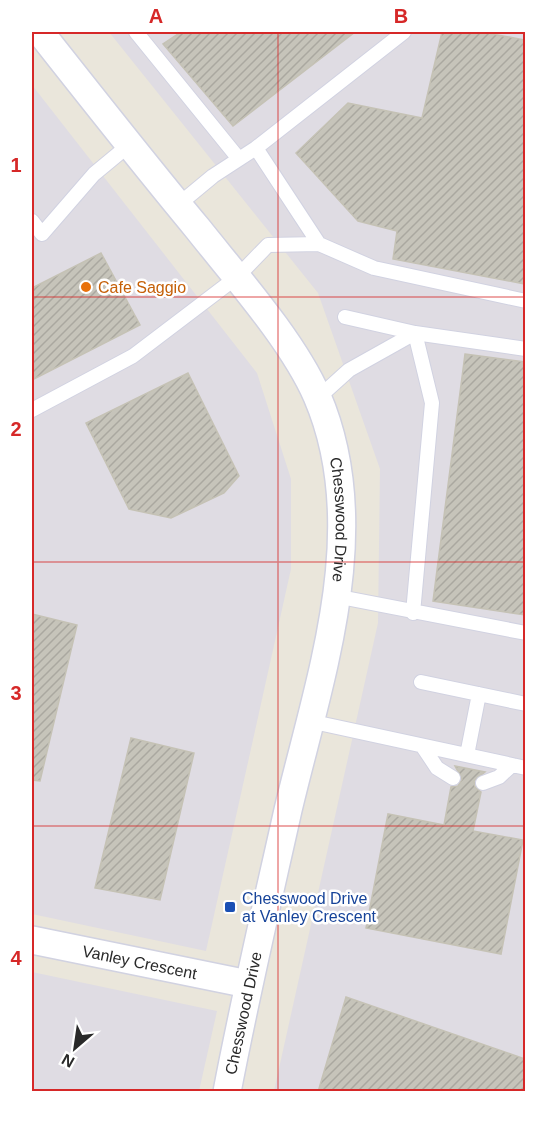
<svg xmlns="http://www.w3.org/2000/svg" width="557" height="1123" font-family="Arial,sans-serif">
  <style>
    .industrial { fill: #dfdce3 }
    .building { fill: url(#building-hatch); stroke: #c5c2b5; stroke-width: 1.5 }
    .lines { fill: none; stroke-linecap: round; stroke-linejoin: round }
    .lane-casing { stroke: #d1d2e1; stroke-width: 16 }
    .street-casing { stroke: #d1d2e1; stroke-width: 30 }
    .lane { stroke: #fff; stroke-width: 14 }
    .street { stroke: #fff; stroke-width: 27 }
    .grid { fill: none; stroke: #d62828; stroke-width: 1.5; stroke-opacity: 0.55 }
    .food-dot { fill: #e8710a; stroke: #fff; stroke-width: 2 }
    .transit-dot { fill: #1a4fb4; stroke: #fff; stroke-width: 2 }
    .labels { text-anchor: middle; stroke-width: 5; stroke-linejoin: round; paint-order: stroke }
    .food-label { font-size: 16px; fill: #c56008; stroke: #fff; text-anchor: start }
    .street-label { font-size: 16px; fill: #292929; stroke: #fff }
    .transit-label { font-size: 16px; fill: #164399; stroke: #fff; text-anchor: start }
    .neatline { fill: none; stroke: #d62828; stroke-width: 2 }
    .grid-label { font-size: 20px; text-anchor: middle; font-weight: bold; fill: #d62828 }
  </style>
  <defs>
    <pattern id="building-hatch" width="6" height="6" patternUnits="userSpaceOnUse" patternTransform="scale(1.5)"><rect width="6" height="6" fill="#c6c4ba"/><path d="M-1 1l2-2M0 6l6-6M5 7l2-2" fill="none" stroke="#aaa8a0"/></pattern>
  </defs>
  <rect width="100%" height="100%" fill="#eae6db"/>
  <path class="industrial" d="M 109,32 L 525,32 L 525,1091 L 274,1091 L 378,623 L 380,469 L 318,293 Z
    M 32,85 L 257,373 L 291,479 L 291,569 L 206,951 L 32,914 Z
    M 32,972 L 217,1011 L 199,1091 L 32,1091 Z"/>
  <path class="building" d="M 181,32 L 355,32 L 233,126 L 163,44 Z
    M 442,32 L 482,32 L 525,40 L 525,284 L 393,259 L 397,231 L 358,221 L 296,153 L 348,103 L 422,118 Z
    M 101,253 L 140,325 L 32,380 L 32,288 Z
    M 465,354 L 525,362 L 525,615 L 433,601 Z
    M 188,373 L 239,476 L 224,493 L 171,518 L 129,509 L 86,423 Z
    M 32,614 L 77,625 L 40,781 L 32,780 Z
    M 131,738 L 194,753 L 160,900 L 95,888 Z
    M 455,766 L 485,772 L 474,781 L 475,787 L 481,792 L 473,831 L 523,840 L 501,954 L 366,928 L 388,814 L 444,825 L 451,787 L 458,786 L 462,779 Z
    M 346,997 L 525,1059 L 525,1092 L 318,1092 Z"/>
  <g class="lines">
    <g class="lane-casing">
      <path id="lane" d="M 136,32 L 239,159
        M 256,148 L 404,32
        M 32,221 L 42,234 L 94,174 L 129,145
        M 319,244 L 374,268 L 526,301
        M 345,317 L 415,333 L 526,349
        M 318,398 L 349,370 L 415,333 L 432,403 L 413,613
        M 32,410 L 133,356 L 237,277 L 268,245 L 319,244 L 256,148 L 213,176 L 178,205
        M 335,596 L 526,633
        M 421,682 L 526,704
        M 309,721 L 526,768
        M 423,747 L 437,768 L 453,778
        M 467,755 L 479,694
        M 483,783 L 499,777 L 512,765"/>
    </g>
    <g class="street-casing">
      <g id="street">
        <path id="s1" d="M 40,32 C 92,98 144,164 198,229 C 236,277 293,341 317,396 C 374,528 319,679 288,810 C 267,904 245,997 227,1092"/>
        <path id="s2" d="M 32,940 L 248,984"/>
      </g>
    </g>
    <use href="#lane" class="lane"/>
    <use href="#street" class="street"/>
  </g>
  <path class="grid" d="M 278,32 L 278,1092M 32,297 L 526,297M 32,562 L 526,562M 32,826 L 526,826"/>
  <circle class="food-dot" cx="86" cy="287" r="6"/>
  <rect class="transit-dot" x="224" y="901" width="12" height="12" rx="3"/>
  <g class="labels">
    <g class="food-label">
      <text x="98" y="293">Cafe Saggio</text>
    </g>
    <g class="street-label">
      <text dy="6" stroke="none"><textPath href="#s1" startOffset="585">Chesswood Drive</textPath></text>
      <text dy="6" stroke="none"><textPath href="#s2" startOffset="110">Vanley Crescent</textPath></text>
      <text transform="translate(243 1013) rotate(-78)" y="6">Chesswood Drive</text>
    </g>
    <g class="transit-label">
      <text x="242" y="904">Chesswood Drive<tspan x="242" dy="18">at Vanley Crescent</tspan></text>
    </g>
  </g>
  <rect width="557" height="1123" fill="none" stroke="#ffffff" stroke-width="66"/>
  <g transform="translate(75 1048) rotate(209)" stroke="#ffffff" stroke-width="4.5" paint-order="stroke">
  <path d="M0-4.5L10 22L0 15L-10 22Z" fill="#292929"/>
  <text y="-9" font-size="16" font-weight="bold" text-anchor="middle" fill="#292929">N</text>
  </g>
  <rect x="33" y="33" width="491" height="1057" class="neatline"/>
  <g class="grid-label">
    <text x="156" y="23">A</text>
    <text x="401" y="23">B</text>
    <text x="16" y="172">1</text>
    <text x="16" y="436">2</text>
    <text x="16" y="700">3</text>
    <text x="16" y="965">4</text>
  </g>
</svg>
